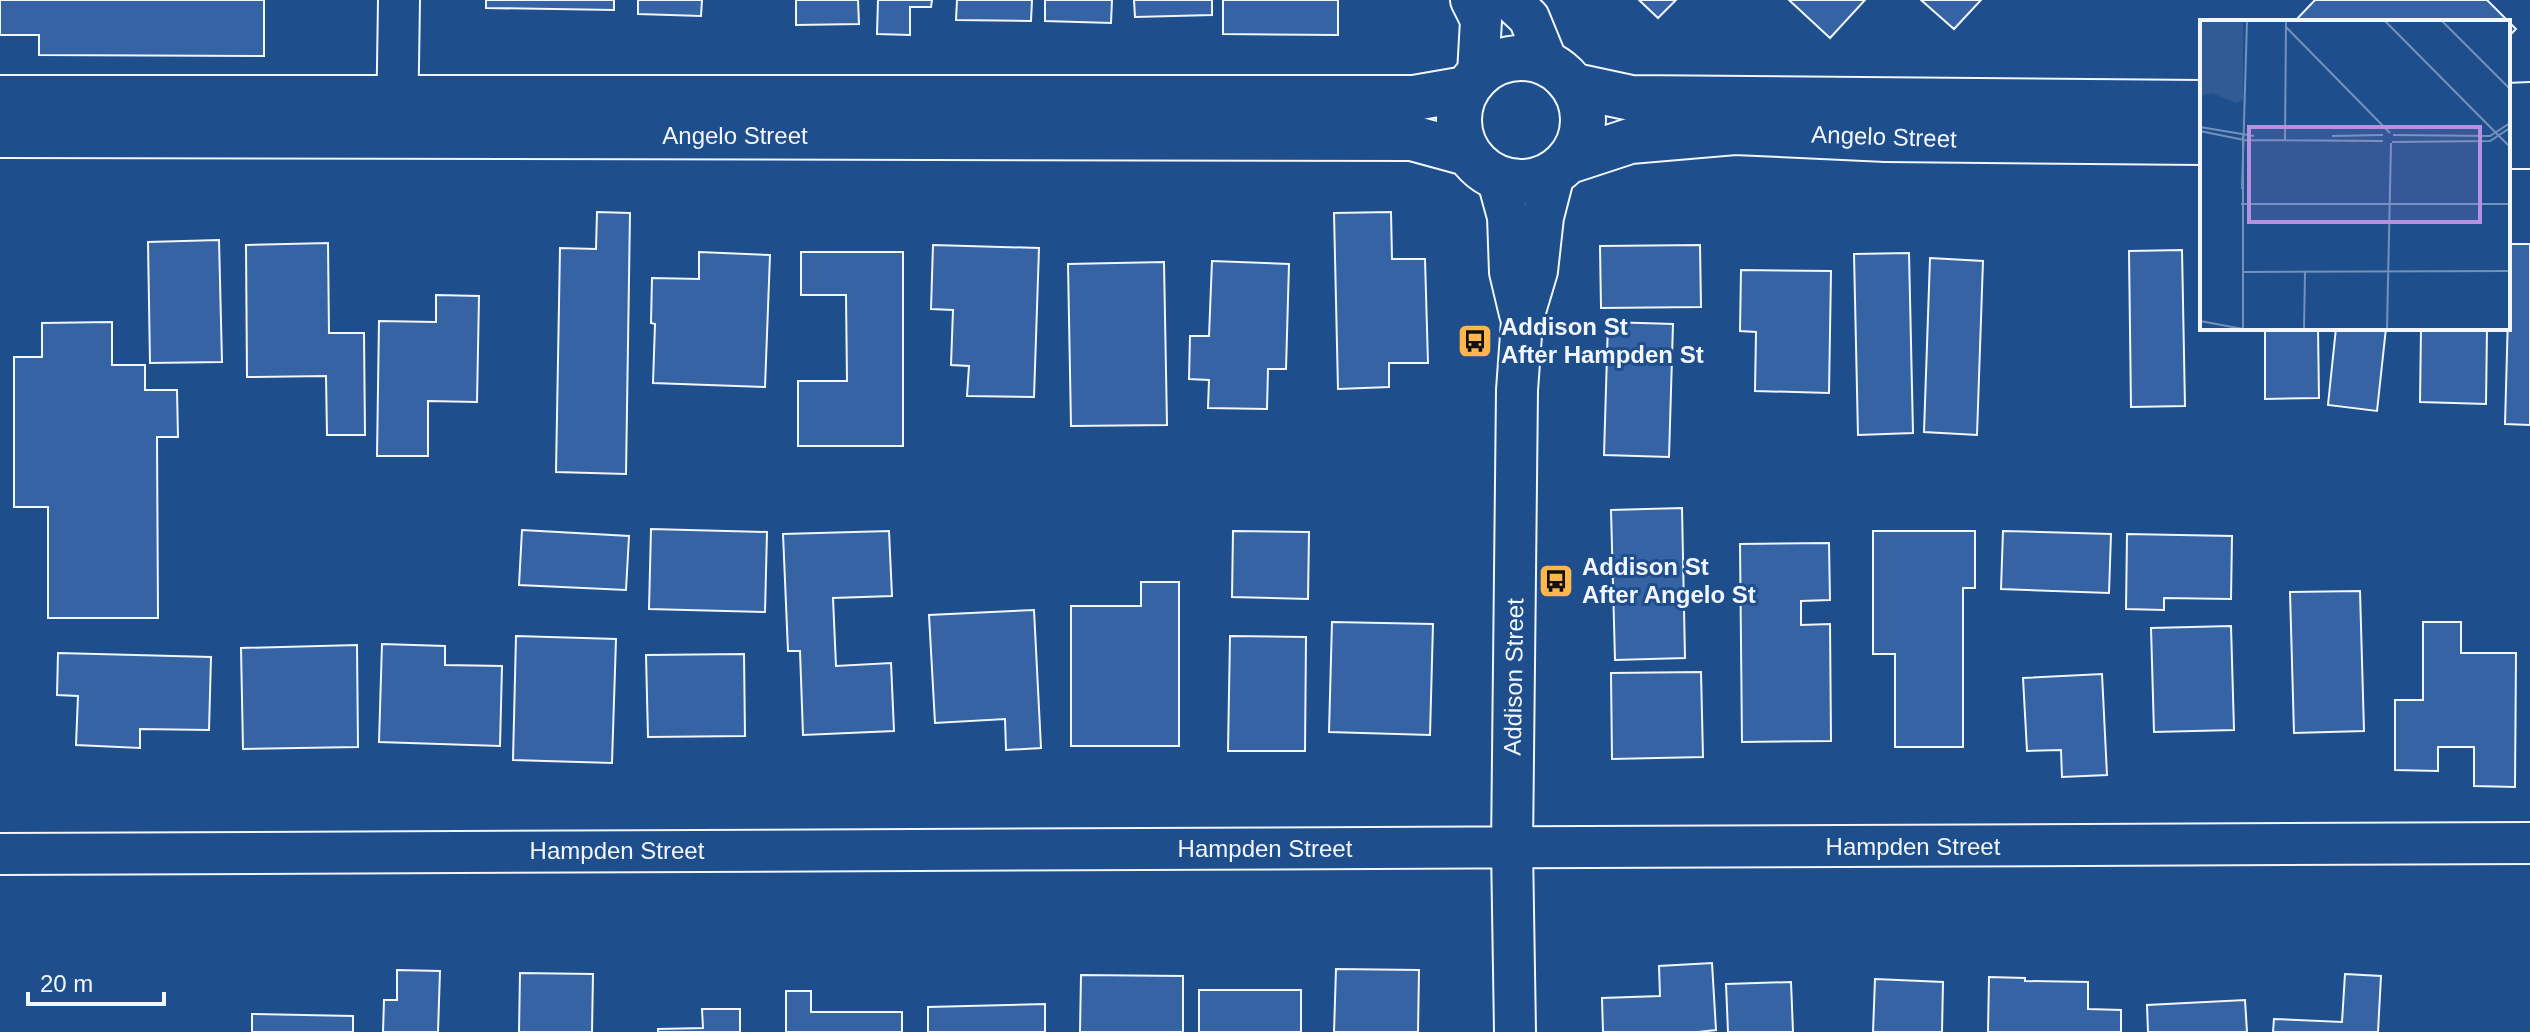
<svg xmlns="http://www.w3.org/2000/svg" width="2530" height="1032" font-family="Helvetica,sans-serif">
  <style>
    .building { fill: #3563a3; stroke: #f2f6ff; stroke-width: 2 }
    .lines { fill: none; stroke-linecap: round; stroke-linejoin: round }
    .street-casing { stroke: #f2f6ff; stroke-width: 44 }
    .secondary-casing { stroke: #f2f6ff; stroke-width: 48 }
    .street { stroke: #1f4e8c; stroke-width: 40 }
    .secondary { stroke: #1f4e8c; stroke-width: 44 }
    .labels { text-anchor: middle; stroke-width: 6; stroke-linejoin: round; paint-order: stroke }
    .street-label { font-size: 24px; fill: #f2f6ff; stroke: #1f4e8c }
    .poi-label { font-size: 24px; font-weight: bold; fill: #f2f6ff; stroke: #1f4e8c; text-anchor: start }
    .inset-road { fill: none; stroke: #7391ba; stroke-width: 2 }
    .view { fill: #b691df; fill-opacity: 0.15; stroke: #b691df; stroke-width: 4 }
    .inset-edge { fill: none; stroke: #f2f6ff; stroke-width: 4 }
  </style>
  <rect width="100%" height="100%" fill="#1f4e8c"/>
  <path class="building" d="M 0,0 L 264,0 L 264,56 L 39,55 L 39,35 L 0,35 Z
    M 486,0 L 614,0 L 614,10 L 486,8 Z
    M 638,0 L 702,0 L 701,16 L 638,14 Z
    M 796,0 L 858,0 L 859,24 L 796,25 Z
    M 878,0 L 932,0 L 931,7 L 910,7 L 910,35 L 877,34 Z
    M 957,0 L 1032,0 L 1031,21 L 956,20 Z
    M 1045,0 L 1112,0 L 1111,23 L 1045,21 Z
    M 1134,0 L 1212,0 L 1212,15 L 1135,17 Z
    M 1223,0 L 1338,0 L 1338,35 L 1223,34 Z
    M 1639,0 L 1676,0 L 1658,18 Z
    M 1789,0 L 1865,0 L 1830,38 Z
    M 1921,0 L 1981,0 L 1954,29 Z
    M 2315,0 L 2487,0 L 2516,29 L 2508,37 L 2508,22 L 2294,22 Z
    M 597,212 L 630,213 L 626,474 L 556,472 L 560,248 L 596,249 Z
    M 1391,212 L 1392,259 L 1425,259 L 1428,363 L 1389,363 L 1389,387 L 1338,389 L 1334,213 Z
    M 219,240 L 222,362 L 150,363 L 148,242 Z
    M 328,243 L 329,333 L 364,333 L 365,435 L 327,435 L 326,376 L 247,377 L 246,245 Z
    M 2510,244 L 2530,244 L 2530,425 L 2505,424 Z
    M 933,245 L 1039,248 L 1034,397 L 967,396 L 969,366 L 951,365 L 953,310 L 931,309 Z
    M 1700,245 L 1701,307 L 1601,308 L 1600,246 Z
    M 2182,250 L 2185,406 L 2131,407 L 2129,251 Z
    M 699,252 L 770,255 L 765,387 L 653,383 L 655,324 L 651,323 L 652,278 L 699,279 Z
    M 801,252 L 903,252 L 903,446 L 798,446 L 798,381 L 847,381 L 846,295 L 801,295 Z
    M 1909,253 L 1913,433 L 1858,435 L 1854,254 Z
    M 1930,258 L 1983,261 L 1977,435 L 1924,432 Z
    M 1212,261 L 1289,264 L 1286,369 L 1268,369 L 1267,409 L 1208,408 L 1209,380 L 1189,379 L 1190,336 L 1209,336 Z
    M 1164,262 L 1167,425 L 1071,426 L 1068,264 Z
    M 1741,270 L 1831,271 L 1829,393 L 1755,391 L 1756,332 L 1740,331 Z
    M 436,295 L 479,296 L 477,402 L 428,401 L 428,456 L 377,456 L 379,321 L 436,322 Z
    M 112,322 L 112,365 L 145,365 L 145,390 L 177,390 L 178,437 L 157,437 L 158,618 L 48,618 L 48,507 L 14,507 L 14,357 L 42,357 L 42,323 Z
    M 1608,322 L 1673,324 L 1669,457 L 1604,455 Z
    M 2265,328 L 2318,328 L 2319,398 L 2265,399 Z
    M 2336,328 L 2386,328 L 2377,411 L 2328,405 Z
    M 2421,328 L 2487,328 L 2486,404 L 2420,402 Z
    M 1682,508 L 1685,658 L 1615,660 L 1611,510 Z
    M 651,529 L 767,532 L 765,612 L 649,609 Z
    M 522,530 L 629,536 L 626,590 L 519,585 Z
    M 889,531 L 892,596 L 833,598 L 836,666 L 891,663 L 894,731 L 803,735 L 800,651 L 788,651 L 783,534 Z
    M 1233,531 L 1309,532 L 1308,599 L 1232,597 Z
    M 1873,531 L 1975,531 L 1975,588 L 1963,588 L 1963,747 L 1895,747 L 1895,654 L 1873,654 Z
    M 2003,531 L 2111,534 L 2109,593 L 2001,589 Z
    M 2127,534 L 2232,536 L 2231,599 L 2164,598 L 2164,610 L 2126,609 Z
    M 1829,543 L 1830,600 L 1801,601 L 1801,625 L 1830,624 L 1831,741 L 1742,742 L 1740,544 Z
    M 1141,582 L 1179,582 L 1179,746 L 1071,746 L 1071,606 L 1141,606 Z
    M 2360,591 L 2364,731 L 2294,733 L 2290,592 Z
    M 1034,610 L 1041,748 L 1006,750 L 1005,719 L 935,723 L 929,615 Z
    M 1332,622 L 1433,624 L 1430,735 L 1329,732 Z
    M 2423,622 L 2461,622 L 2461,653 L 2516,653 L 2515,787 L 2474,786 L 2474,747 L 2438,747 L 2438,771 L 2395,770 L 2395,700 L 2423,700 Z
    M 2231,626 L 2234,730 L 2154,732 L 2151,628 Z
    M 516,636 L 616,639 L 612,763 L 513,760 Z
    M 1230,636 L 1306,637 L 1305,751 L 1228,751 Z
    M 382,644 L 445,646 L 445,665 L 502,666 L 500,746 L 379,742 Z
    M 357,645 L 358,747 L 243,749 L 241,648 Z
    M 58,653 L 211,657 L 209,730 L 140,729 L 140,748 L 76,745 L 78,696 L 57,695 Z
    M 744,654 L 745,736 L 648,737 L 646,655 Z
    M 1701,672 L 1703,757 L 1612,759 L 1611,673 Z
    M 2102,674 L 2107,775 L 2062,777 L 2061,750 L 2027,751 L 2023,678 Z
    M 1712,963 L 1716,1030 L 1698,1032 L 1603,1032 L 1602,998 L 1660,996 L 1659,966 Z
    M 1336,969 L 1419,970 L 1418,1032 L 1334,1032 Z
    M 397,970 L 440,971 L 438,1032 L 383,1032 L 384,1000 L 397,1000 Z
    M 520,973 L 593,974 L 592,1032 L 519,1032 Z
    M 2345,974 L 2381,976 L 2378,1032 L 2273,1032 L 2274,1019 L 2342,1022 Z
    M 1081,975 L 1183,976 L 1183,1032 L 1080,1032 Z
    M 1989,977 L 2025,978 L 2025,981 L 2088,982 L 2088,1009 L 2121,1010 L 2121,1032 L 1988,1032 Z
    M 1875,979 L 1943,982 L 1942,1032 L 1873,1032 Z
    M 1791,982 L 1793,1032 L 1728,1032 L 1726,984 Z
    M 1199,990 L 1301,990 L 1301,1032 L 1199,1032 Z
    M 786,991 L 811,991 L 811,1012 L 902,1012 L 902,1032 L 786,1032 Z
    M 2245,1000 L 2247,1032 L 2148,1032 L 2147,1005 Z
    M 1045,1004 L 1045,1032 L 928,1032 L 928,1007 Z
    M 702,1009 L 740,1009 L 740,1032 L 658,1032 L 658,1029 L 703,1028 Z
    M 252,1014 L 353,1016 L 353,1032 L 252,1032 Z"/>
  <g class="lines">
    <g class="street-casing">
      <path id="street" d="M 1471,0 L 1481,20 L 1478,74
        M 1510,0 L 1529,18 L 1547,62
        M 397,131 L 399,0
        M 1497,177 L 1508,217 L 1510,272 L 1520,314
        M 0,854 L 2530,843
        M 1515,1032 L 1512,848 L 1517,390 L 1522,321 L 1537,271 L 1543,217 L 1554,174"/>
    </g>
    <g class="secondary-casing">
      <path id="secondary" d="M1459 120a62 62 0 1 1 124 0a62 62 0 1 1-124 0Z
        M 1575,86 L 1631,98 L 2202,103
        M 0,98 L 1414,98 L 1466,89
        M 2508,106 L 2530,105
        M 0,135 L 1412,138 L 1467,153
        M 2508,146 L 2530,146
        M 1569,161 L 1630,141 L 1735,132 L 1886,139 L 2202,142"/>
    </g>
    <use href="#street" class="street"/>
    <use href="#secondary" class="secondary"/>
  </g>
  <defs>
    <g id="bus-square" transform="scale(1.8)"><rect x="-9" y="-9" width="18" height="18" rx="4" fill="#ffb74d" stroke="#1f4e8c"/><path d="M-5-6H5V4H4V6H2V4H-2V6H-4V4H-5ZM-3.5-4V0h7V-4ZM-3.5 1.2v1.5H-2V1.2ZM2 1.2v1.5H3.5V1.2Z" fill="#111"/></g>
  </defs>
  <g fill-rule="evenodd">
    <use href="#bus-square" x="1475" y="341"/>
    <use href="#bus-square" x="1556" y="581"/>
  </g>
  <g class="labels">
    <g class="street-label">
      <text x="735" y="144">Angelo Street</text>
      <text transform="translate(1884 137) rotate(2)" y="8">Angelo Street</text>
      <text transform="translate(1514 677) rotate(-89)" y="8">Addison Street</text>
      <text x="1913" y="855">Hampden Street</text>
      <text x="1265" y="857">Hampden Street</text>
      <text x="617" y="859">Hampden Street</text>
    </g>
    <g class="poi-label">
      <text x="1501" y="335">Addison St<tspan x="1501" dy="28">After Hampden St</tspan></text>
      <text x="1582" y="575">Addison St<tspan x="1582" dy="28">After Angelo St</tspan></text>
    </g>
  </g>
  <g transform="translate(2200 20)">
    <rect width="310" height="310" fill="#1f4e8c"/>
    <path d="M 0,1 L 43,1 L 43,80 L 36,83 L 12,73 L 0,76 Z" fill="#305b95"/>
    <path class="inset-road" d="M 185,1 L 310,127M 242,1 L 310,69M 86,7 L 190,113M 0,107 L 54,116M 0,111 L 44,120 L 183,121M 43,115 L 43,309M 193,115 L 290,116 L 310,103M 132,116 L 183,115M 85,120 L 86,1M 192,122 L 290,121 L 310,108M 42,169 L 47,1M 41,184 L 310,184M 43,252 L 310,251M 0,301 L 43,309M 104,309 L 105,252M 187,309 L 191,123"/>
    <path class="view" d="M 49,107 L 280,107 L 280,202 L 49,202 Z"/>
    <rect width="310" height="310" class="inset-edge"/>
  </g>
  <path d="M28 992v12h136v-12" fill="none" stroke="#f2f6ff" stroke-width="4"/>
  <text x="40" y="992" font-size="24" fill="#f2f6ff" stroke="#1f4e8c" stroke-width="6" paint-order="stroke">20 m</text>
</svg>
